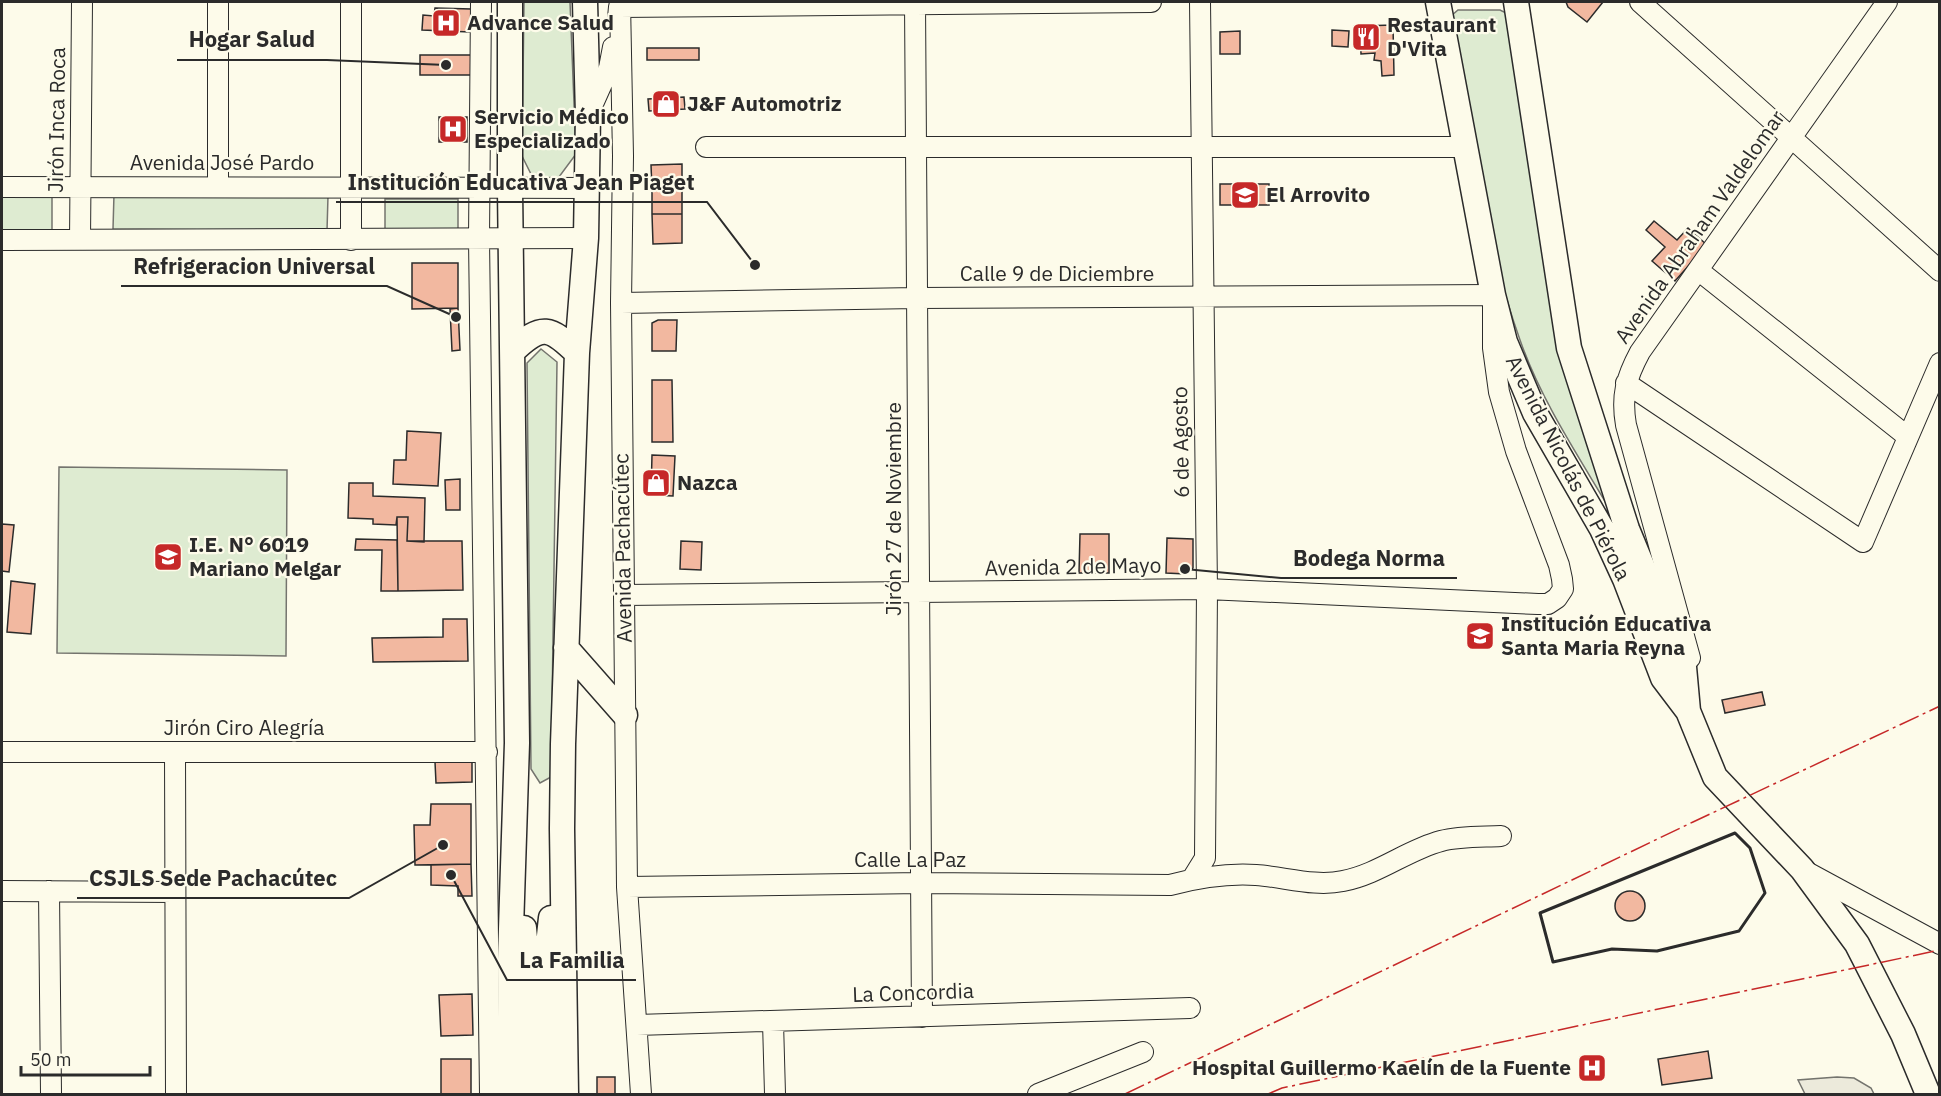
<svg xmlns="http://www.w3.org/2000/svg" width="1941" height="1096" font-family="'IBM Plex Sans',sans-serif">
  <style>
    .green { fill: #deebd1; stroke: #74746e; stroke-width: 1.5 }
    .parking { fill: #eceadb; stroke: #74746e; stroke-width: 1.5 }
    .building { fill: #f2b8a0; stroke: #2b2b2b; stroke-width: 1.5 }
    .lines { fill: none; stroke-linecap: round; stroke-linejoin: round }
    .minor-casing { stroke: #2b2b2b; stroke-width: 22 }
    .major-casing { stroke: #2b2b2b; stroke-width: 27 }
    .minor { stroke: #fdfbea; stroke-width: 20 }
    .major { stroke: #fdfbea; stroke-width: 24 }
    .wall { stroke: #2b2b2b; stroke-width: 3 }
    .power { stroke: #c62828; stroke-width: 1.5; stroke-dasharray: 21 4.5 3 4.5; stroke-linecap: butt }
    .labels { text-anchor: middle; stroke-width: 4.5; stroke-linejoin: round; paint-order: stroke }
    .poi-label { font-size: 21px; font-weight: bold; fill: #2b2b2b; stroke: #fdfbea; text-anchor: start }
    .street-label { font-size: 21px; fill: #2b2b2b; stroke: #fdfbea }
    .leader { fill: none; stroke: #2b2b2b; stroke-width: 2 }
    .callout-dot { fill: #2b2b2b; stroke: #fdfbea; stroke-width: 2 }
    .callout-label { font-size: 22px; text-anchor: middle; font-weight: bold; fill: #2b2b2b; stroke: #fdfbea; stroke-width: 4.5; stroke-linejoin: round; paint-order: stroke }
  </style>
  <rect width="100%" height="100%" fill="#fdfbea"/>
  <path class="green" d="M 524,2 L 570,2 L 576,154 L 556,181 L 534,180 L 522,156 Z
    M 1458,10 L 1500,10 L 1506,13 L 1609,508 C 1577,454 1541,400 1520,340 C 1483,237 1470,124 1451,16 Z
    M 114,194 L 328,196 L 327,231 L 113,229 Z
    M 2,195 L 52,195 L 52,232 L 2,233 Z
    M 385,199 L 458,199 L 458,231 L 385,231 Z
    M 541,349 L 557,362 L 551,777 L 540,783 L 531,769 L 527,363 Z
    M 59,467 L 287,470 L 286,656 L 57,653 Z"/>
  <path class="parking" d="M 1837,1077 L 1854,1078 L 1871,1088 L 1874,1094 L 1805,1094 L 1798,1080 Z"/>
  <path class="building" d="M 1566,2 L 1603,2 L 1587,22 L 1568,7 Z
    M 435,8 L 471,9 L 470,32 L 422,30 L 423,15 L 434,16 Z
    M 1393,25 L 1394,75 L 1382,76 L 1381,61 L 1374,60 L 1375,53 L 1361,54 L 1360,26 Z
    M 1332,30 L 1349,31 L 1348,47 L 1332,46 Z
    M 1240,31 L 1240,54 L 1220,54 L 1220,32 Z
    M 647,48 L 699,48 L 699,60 L 647,60 Z
    M 420,55 L 472,55 L 472,75 L 420,75 Z
    M 684,97 L 685,109 L 649,111 L 648,99 Z
    M 439,117 L 467,117 L 467,142 L 439,142 Z
    M 682,164 L 682,189 L 652,189 L 651,165 Z
    M 1220,184 L 1269,184 L 1269,205 L 1220,205 Z
    M 652,189 L 682,189 L 682,214 L 652,214 Z
    M 652,214 L 682,214 L 682,243 L 653,244 Z
    M 1654,221 L 1677,240 L 1688,228 L 1707,245 L 1675,281 L 1652,261 L 1665,247 L 1646,230 Z
    M 412,263 L 458,263 L 458,308 L 412,309 Z
    M 458,308 L 460,350 L 452,351 L 450,309 Z
    M 658,320 L 677,320 L 676,351 L 652,351 L 652,323 Z
    M 652,380 L 672,380 L 673,442 L 652,442 Z
    M 407,431 L 441,433 L 438,486 L 393,484 L 394,460 L 406,460 Z
    M 652,455 L 675,456 L 673,496 L 651,495 Z
    M 460,479 L 460,510 L 446,510 L 445,480 Z
    M 349,483 L 373,483 L 373,496 L 425,498 L 424,542 L 407,541 L 408,517 L 397,517 L 396,525 L 373,524 L 373,519 L 348,518 Z
    M 397,517 L 408,517 L 407,541 L 462,541 L 463,590 L 398,591 Z
    M 2,524 L 14,525 L 9,572 L 2,571 Z
    M 1080,534 L 1109,534 L 1109,573 L 1079,573 Z
    M 1167,538 L 1193,539 L 1193,568 L 1186,574 L 1166,573 Z
    M 356,539 L 397,540 L 398,591 L 381,591 L 382,550 L 355,550 Z
    M 681,541 L 702,542 L 701,570 L 680,569 Z
    M 11,581 L 35,584 L 31,634 L 7,632 Z
    M 443,619 L 467,619 L 468,661 L 373,662 L 372,638 L 443,637 Z
    M 1762,692 L 1765,705 L 1725,713 L 1722,700 Z
    M 435,762 L 472,762 L 472,782 L 436,783 Z
    M 431,804 L 471,804 L 471,864 L 415,865 L 414,825 L 430,825 Z
    M 471,864 L 472,896 L 458,896 L 458,886 L 431,885 L 431,865 Z
    M1615 906a15 15 0 1 1 30 0a15 15 0 1 1-30 0Z
    M 472,994 L 473,1035 L 441,1036 L 439,995 Z
    M 1708,1051 L 1712,1078 L 1662,1085 L 1658,1059 Z
    M 441,1059 L 471,1059 L 471,1094 L 441,1094 Z
    M 597,1077 L 615,1077 L 615,1094 L 597,1094 Z"/>
  <g class="lines">
    <g class="minor-casing">
      <path id="minor" d="M 218,2 L 218,187
        M 481,2 L 479,239 L 490,1094
        M 620,2 L 623,156 L 621,303 L 627,887 L 641,1094
        M 915,2 L 922,1017
        M 1640,2 L 1940,271
        M 618,18 L 619,7 L 1151,2
        M 588,115 L 609,68 L 613,47
        M 706,147 L 1464,147
        M 2,187 L 587,188
        M 2,240 L 586,238
        M 80,240 L 82,2
        M 351,240 L 351,2
        M 1698,270 L 1908,437
        M 621,303 L 917,298 L 1493,295 L 1493,348 L 1499,392 L 1516,451 L 1559,565 L 1562,579 L 1563,589 L 1557,598 L 1548,604 L 1538,604 L 1207,589 L 624,595
        M 1626,383 L 1863,542 L 1940,363
        M 1690,658 L 1626,425 C 1621,396 1626,378 1640,352 L 1887,2
        M 2,752 L 487,752
        M 175,752 L 176,1094
        M 1805,871 L 1940,944
        M 1192,879 L 1205,858 L 1207,589 L 1200,2
        M 627,887 L 921,883 L 1170,885 C 1197,878 1228,873 1256,875 C 1285,877 1315,887 1343,881 C 1379,874 1407,850 1441,841 C 1460,836 1482,837 1501,836
        M 2,891 L 175,892
        M 49,891 L 51,1094
        M 773,1022 L 775,1094
        M 637,1025 L 1190,1008
        M 1038,1094 L 1143,1052"/>
    </g>
    <g class="major-casing">
      <path id="major" d="M 510,2 L 510,189 L 517,743 L 510,960 L 511,1094
        M 1438,2 L 1493,295 L 1505,342 L 1535,413 L 1602,529 L 1625,579 L 1663,678 L 1688,711 L 1715,777 L 1802,869 L 1857,944 L 1903,1034 L 1928,1094
        M 1516,2 L 1569,348 L 1627,529 L 1684,667 L 1688,711
        M 513,351 C 542,323 550,327 577,353
        M 566,648 L 625,715
        M 524,928 L 527,960 L 528,1094
        M 546,1094 L 545,971 L 551,918
        M 566,1094 L 562,829 L 563,744 L 577,353 L 586,238 L 588,115 L 585,2"/>
    </g>
    <use href="#minor" class="minor"/>
    <use href="#major" class="major"/>
    <path class="wall" d="M 1735,833 L 1750,848 L 1765,893 L 1739,931 L 1657,951 L 1612,949 L 1553,962 L 1540,913 Z"/>
    <path class="power" d="M 1125,1094 L 1693,822 L 1940,706
      M 1268,1094 L 1282,1088 L 1940,950"/>
  </g>
  <defs>
    <g id="hospital-square" transform="scale(1.5)"><rect x="-9" y="-9" width="18" height="18" rx="4" fill="#c62828" stroke="#fdfbea"/><path d="M-5-5h3v3.5h4V-5h3V5h-3V1.5h-4V5h-3Z" fill="#fff"/></g>
    <g id="restaurant-square" transform="scale(1.5)"><rect x="-9" y="-9" width="18" height="18" rx="4" fill="#c62828" stroke="#fdfbea"/><path d="M-5-6h1v4h1v-4h1v4h1v-4h1v5L-1.5 .5V6h-2V.5L-5-1ZM5-6V6H3V1.5H1.5Q1.5-4 5-6Z" fill="#fff"/></g>
    <g id="shop-square" transform="scale(1.5)"><rect x="-9" y="-9" width="18" height="18" rx="4" fill="#c62828" stroke="#fdfbea"/><path d="M-5-2.5h2.3a2.7 3.5 0 0 1 5.4 0H5L5.5 6h-11ZM-1.5-2.5h3a1.5 2.3 0 0 0-3 0Z" fill="#fff"/></g>
    <g id="school-square" transform="scale(1.5)"><rect x="-9" y="-9" width="18" height="18" rx="4" fill="#c62828" stroke="#fdfbea"/><path d="M0-5L7-2L0 1L-7-2ZM-4 1L0 2.5L4 1V4Q0 6-4 4Z" fill="#fff"/></g>
  </defs>
  <g fill-rule="evenodd">
    <use href="#hospital-square" x="446" y="23"/>
    <use href="#restaurant-square" x="1366" y="37"/>
    <use href="#shop-square" x="666" y="104"/>
    <use href="#hospital-square" x="453" y="129"/>
    <use href="#school-square" x="1245" y="195"/>
    <use href="#shop-square" x="656" y="483"/>
    <use href="#school-square" x="168" y="557"/>
    <use href="#school-square" x="1480" y="636"/>
    <use href="#hospital-square" x="1592" y="1068"/>
  </g>
  <g class="labels">
    <g class="poi-label">
      <text x="467" y="30">Advance Salud</text>
      <text x="1387" y="32">Restaurant<tspan x="1387" dy="24">D'Vita</tspan></text>
      <text x="687" y="111">J&amp;F Automotriz</text>
      <text x="474" y="124">Servicio Médico<tspan x="474" dy="24">Especializado</tspan></text>
      <text x="1266" y="202">El Arrovito</text>
      <text x="677" y="490">Nazca</text>
      <text x="189" y="552">I.E. N° 6019<tspan x="189" dy="24">Mariano Melgar</tspan></text>
      <text x="1501" y="631">Institución Educativa<tspan x="1501" dy="24">Santa Maria Reyna</tspan></text>
      <text x="1571" y="1075" text-anchor="end">Hospital Guillermo Kaelín de la Fuente</text>
    </g>
    <g class="street-label">
      <text transform="translate(57 120) rotate(-89)" y="7">Jirón Inca Roca</text>
      <text x="222" y="170">Avenida José Pardo</text>
      <text transform="translate(1700 227) rotate(-55)" y="7">Avenida Abraham Valdelomar</text>
      <text x="1057" y="281">Calle 9 de Diciembre</text>
      <text transform="translate(1181 442) rotate(-91)" y="7">6 de Agosto</text>
      <text transform="translate(1568 468) rotate(63)" y="7">Avenida Nicolás de Piérola</text>
      <text transform="translate(894 509) rotate(-90)" y="7">Jirón 27 de Noviembre</text>
      <text transform="translate(623 548) rotate(-91)" y="7">Avenida Pachacútec</text>
      <text transform="translate(1073 567) rotate(-1)" y="7">Avenida 2 de Mayo</text>
      <text x="244" y="735">Jirón Ciro Alegría</text>
      <text x="910" y="867">Calle La Paz</text>
      <text transform="translate(913 993) rotate(-2)" y="7">La Concordia</text>
    </g>
  </g>
  <path class="leader" d="M446 65L327 60H177M755 265L707 202H336M456 317L387 286H121M1185 569L1281 578H1457M443 845L349 898H77M451 875L507 980H636"/>
  <g class="callout-dot">
    <circle cx="446" cy="65" r="6"/>
    <circle cx="755" cy="265" r="6"/>
    <circle cx="456" cy="317" r="6"/>
    <circle cx="1185" cy="569" r="6"/>
    <circle cx="443" cy="845" r="6"/>
    <circle cx="451" cy="875" r="6"/>
  </g>
  <g class="callout-label">
    <text x="252" y="47">Hogar Salud</text>
    <text x="521" y="190">Institución Educativa Jean Piaget</text>
    <text x="254" y="274">Refrigeracion Universal</text>
    <text x="1369" y="566">Bodega Norma</text>
    <text x="213" y="886">CSJLS Sede Pachacútec</text>
    <text x="572" y="968">La Familia</text>
  </g>
  <rect width="1941" height="1096" fill="none" stroke="#2b2b2b" stroke-width="6"/>
  <path d="M21 1066v9h129v-9" fill="none" stroke="#2b2b2b" stroke-width="3"/>
  <text x="30" y="1066" font-size="18" fill="#2b2b2b" stroke="#fdfbea" stroke-width="4.5" paint-order="stroke">50 m</text>
</svg>
